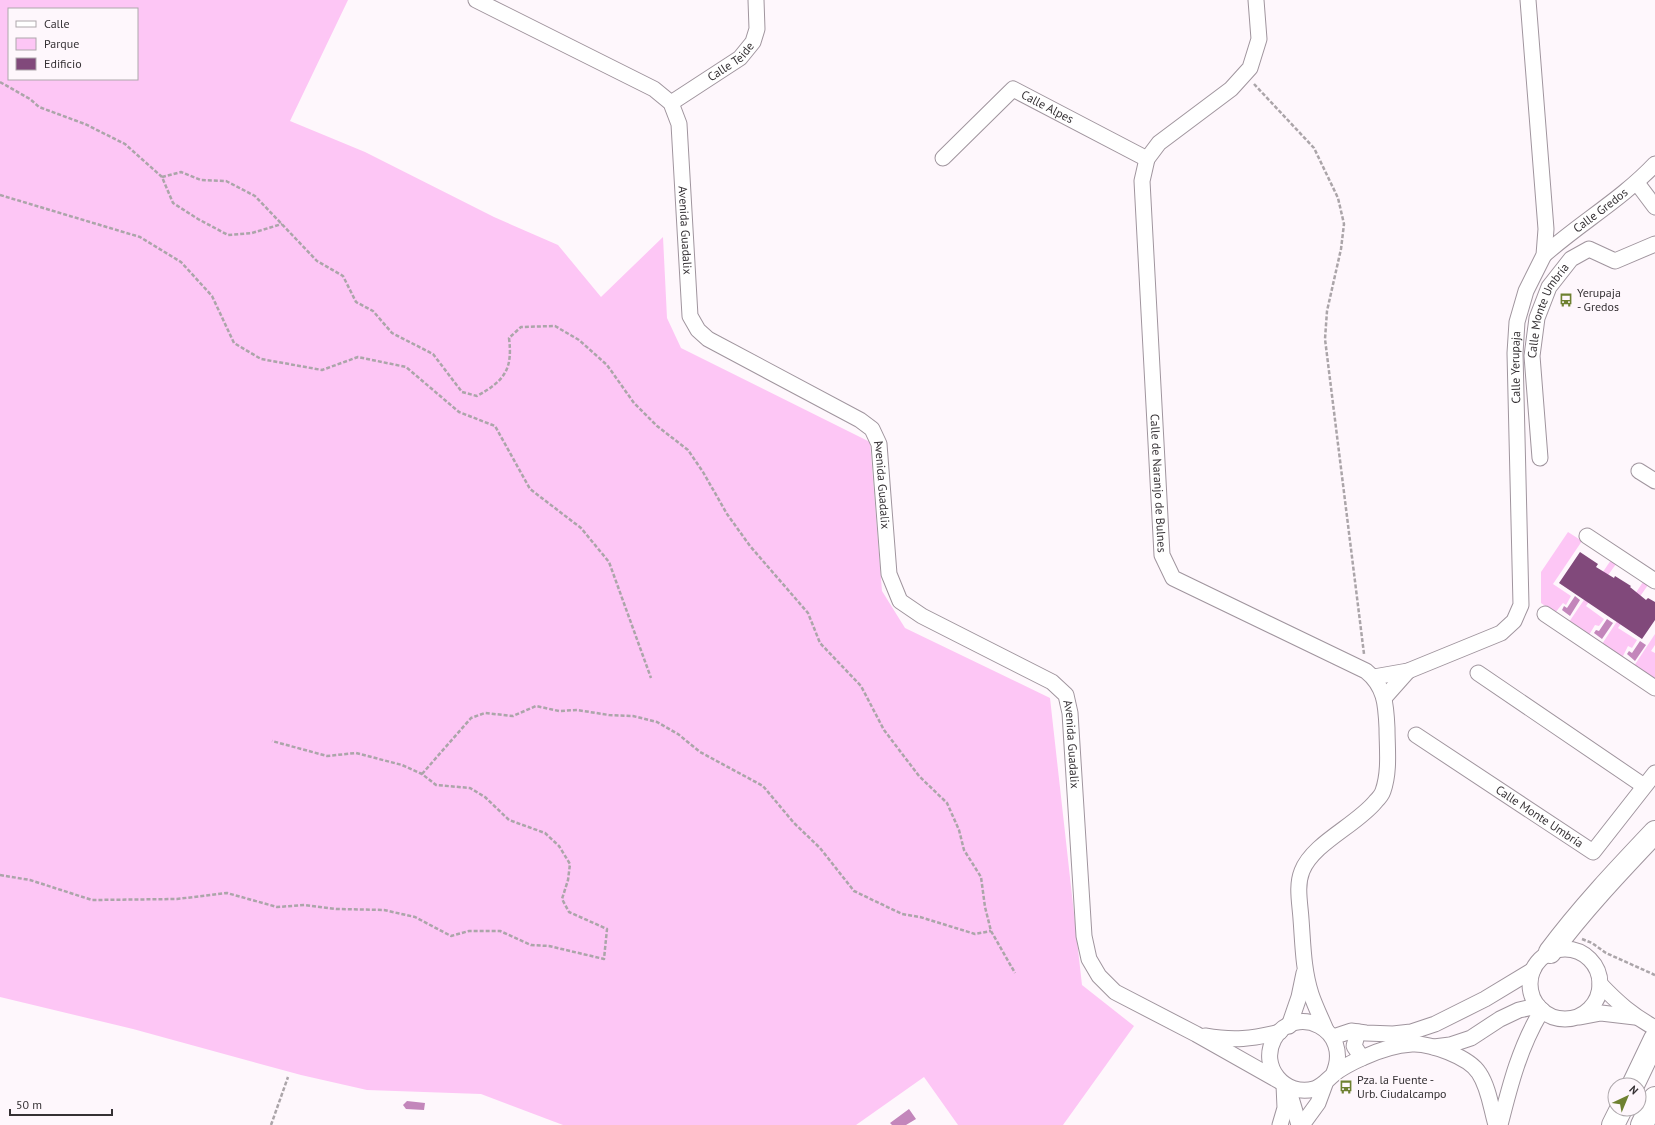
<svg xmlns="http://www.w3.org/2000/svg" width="1655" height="1125" font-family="'PT Sans',sans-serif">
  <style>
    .green { fill: #fdc6f5; fill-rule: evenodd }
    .water { fill: #c386bb }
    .building { fill: #81497b }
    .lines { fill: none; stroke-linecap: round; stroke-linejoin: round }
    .minor-casing { stroke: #a0959e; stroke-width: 17 }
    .highway-casing { stroke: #a0959e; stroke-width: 24 }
    .path { stroke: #aba5a9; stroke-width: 2.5; stroke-dasharray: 4 2; stroke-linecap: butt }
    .minor { stroke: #fff; stroke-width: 15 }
    .highway { stroke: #fff; stroke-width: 22 }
    .labels { text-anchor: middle; stroke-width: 4; stroke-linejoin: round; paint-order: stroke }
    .street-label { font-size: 12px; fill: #353134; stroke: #fef7fc }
    .poi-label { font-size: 12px; fill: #353134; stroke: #fef7fc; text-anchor: start }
  </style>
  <rect width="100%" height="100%" fill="#fef7fc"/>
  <path class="green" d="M 0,0 L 348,0 L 290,121 L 365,152 L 494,217 L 558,245 L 601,297 L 663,237 L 667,318 L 681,348 L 870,442 L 882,591 L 905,628 L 1050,698 L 1082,985 L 1134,1026 L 1063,1125 L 958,1125 L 924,1077 L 856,1125 L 563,1125 L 481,1094 L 367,1090 L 301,1075 L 133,1029 L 0,997 ZM 9,9 L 137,9 L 137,79 L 9,79 Z
    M 1568,532 L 1582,541 L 1553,584 L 1571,596 L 1566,605 L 1563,603 L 1555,613 L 1541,603 L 1541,572 Z
    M 1611,560 L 1616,564 L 1586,606 L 1604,619 L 1599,626 L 1595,625 L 1589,635 L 1569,622 Z
    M 1643,582 L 1648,585 L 1618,628 L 1637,640 L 1632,648 L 1628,646 L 1622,658 L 1602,644 Z
    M 1655,634 L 1655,645 L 1651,651 L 1655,653 L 1655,677 L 1654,679 L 1634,666 Z"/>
  <path class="water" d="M 1575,596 L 1580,600 L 1570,616 L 1562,610 L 1564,606 L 1567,608 Z
    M 1607,619 L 1613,623 L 1602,639 L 1594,633 L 1596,630 L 1599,631 Z
    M 1640,641 L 1646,645 L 1635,661 L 1627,654 L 1629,651 L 1632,653 Z
    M 407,1101 L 425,1103 L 424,1110 L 406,1109 L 403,1105 Z
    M 909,1109 L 916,1119 L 906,1125 L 892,1125 L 890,1123 Z"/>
  <path class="building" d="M 1580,552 L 1598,564 L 1596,567 L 1614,578 L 1615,576 L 1631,586 L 1630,587 L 1646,600 L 1648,598 L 1655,602 L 1655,620 L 1642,639 L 1559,583 Z"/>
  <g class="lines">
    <g class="minor-casing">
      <g id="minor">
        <path id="s1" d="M 476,0 L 654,89 L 671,103 L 679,124 L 690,316 L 698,330 L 708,339 L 860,420 L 872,429 L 879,444 L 889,574 L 900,601 L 922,616 L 1052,682 L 1066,695 L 1070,713 L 1084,936 L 1089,959 L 1099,976 L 1115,992 L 1196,1034 L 1281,1082"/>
        <path id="s2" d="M 1256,0 L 1259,39 L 1250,68 L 1231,89 L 1159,143 L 1147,159 L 1142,181 L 1162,555 L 1173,578 L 1366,671 C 1385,686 1386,705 1387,728 C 1387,748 1390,771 1383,791 C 1382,794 1379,798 1376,801 C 1357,825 1313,843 1302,871 C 1296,886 1300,903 1301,919 C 1303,944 1303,969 1311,994 C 1315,1006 1321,1018 1326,1030"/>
        <path id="s3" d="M 671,103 L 740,58 L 753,42 L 757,29 L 756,0"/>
        <path id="s4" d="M 943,158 L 1013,89 L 1147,159"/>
        <path d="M 1637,183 L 1655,207"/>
        <path id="s5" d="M 1544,255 C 1580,223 1622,199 1655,164"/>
        <path id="s6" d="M 1540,458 L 1532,356 L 1537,318 L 1549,287 L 1571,259 L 1589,249 L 1615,261 L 1655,244"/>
        <path d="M 1639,471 L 1655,481"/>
        <path d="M 1587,536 L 1655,581"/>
        <path d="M 1545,614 L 1655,688"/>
        <path d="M 1478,673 L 1644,786"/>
        <path id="s7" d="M 1374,677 L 1408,671 L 1501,633 L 1514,621 L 1521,605 L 1515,353 L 1517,322 L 1526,291 L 1544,255 L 1546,229 L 1528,0"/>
        <path d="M 1384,698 L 1408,671"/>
        <path id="s8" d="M 1416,735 L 1593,852 L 1655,773"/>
        <circle cx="1565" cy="984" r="35"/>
        <path d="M 1600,984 C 1618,1003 1632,1015 1655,1028"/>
        <path d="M 1580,1017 L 1601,1013 L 1635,1017"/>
        <path d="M 1289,1026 L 1299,997 L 1304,973"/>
        <path d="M 1358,1032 L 1354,1046 L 1362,1058"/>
        <path d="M 1205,1036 C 1234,1041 1252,1039 1280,1032"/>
        <path d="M 1333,1037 L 1351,1031 L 1366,1033 L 1393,1034 L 1411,1032 L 1435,1024 L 1485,999 L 1533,970"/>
        <path d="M 1434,1047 L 1450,1045 L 1471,1038 L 1500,1019 L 1519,1010 L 1538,1006"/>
        <path d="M 1333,1075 C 1354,1029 1295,1002 1274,1039 C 1259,1067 1285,1097 1314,1089 C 1323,1086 1327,1080 1333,1075 C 1339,1069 1355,1061 1362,1058 C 1377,1051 1395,1045 1412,1044 C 1430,1043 1469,1057 1479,1073 C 1489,1088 1491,1108 1496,1125"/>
        <path d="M 1289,1091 L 1299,1125"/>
        <path d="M 1280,1125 L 1285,1108 L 1284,1085"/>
        <path d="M 1302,1125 L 1318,1103 L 1325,1084"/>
        <path d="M 1500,1125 C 1510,1085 1520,1046 1542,1010"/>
      </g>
    </g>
    <g class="highway-casing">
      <path id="highway" d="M 1550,952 C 1582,909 1619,870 1655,832
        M 1633,1085 L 1655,1039
        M 1613,1125 L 1621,1109
        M 1642,1125 L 1655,1098"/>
    </g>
    <path class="path" d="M 0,82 L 30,99 L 39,107 L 85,124 L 125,144 L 162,177 L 173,203 L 198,219 L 228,235 L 252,233 L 282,224
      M 1254,84 L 1314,148 L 1338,198 L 1344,224 L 1341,249 L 1327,311 L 1325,339 L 1364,654
      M 162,177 L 181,172 L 201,180 L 226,181 L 255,196 L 317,261 L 343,276 L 356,302 L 373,311 L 392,333 L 433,354 L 462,392 L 477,396 C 504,381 513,370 509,338 L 521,327 L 555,326 L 579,340 L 607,365 L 634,403 L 657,426 L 688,450 L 703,472 L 727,514 L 750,546 L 808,613 L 820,643 L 861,686 L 884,730 L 919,776 L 947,803 L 959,830 L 964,850 L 981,877 L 985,907 L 991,931 L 1015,973
      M 0,195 L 140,237 L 181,262 L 212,296 L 234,343 L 261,359 L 322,370 L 358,357 L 406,367 L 459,412 L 495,426 L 530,489 L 581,528 L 609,562 L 651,678
      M 422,774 L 471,718 L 485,713 L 513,716 L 536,706 L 559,711 L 577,710 L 609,715 L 633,716 L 657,722 L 678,734 L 700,752 L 763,786 L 794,823 L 820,848 L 854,891 L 902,914 L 920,917 L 975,934 L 991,931
      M 0,875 L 30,880 L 92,900 L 177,899 L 227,893 L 277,907 L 305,905 L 336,909 L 384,910 L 415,917 L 451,936 L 469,931 L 500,931 L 531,945 L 549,946 L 604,959 L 607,929 L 569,912 L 562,899 L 568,880 L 570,864 L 559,846 L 545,833 L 509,820 L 485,797 L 470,788 L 436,785 L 422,774 L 402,765 L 356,753 L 327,756 L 272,741
      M 1582,939 L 1592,943 L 1606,953 L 1655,975
      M 271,1125 L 288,1077"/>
    <use href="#minor" class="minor"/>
    <use href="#highway" class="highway"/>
  </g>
  <defs>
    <g id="bus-bare" transform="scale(1.08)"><path d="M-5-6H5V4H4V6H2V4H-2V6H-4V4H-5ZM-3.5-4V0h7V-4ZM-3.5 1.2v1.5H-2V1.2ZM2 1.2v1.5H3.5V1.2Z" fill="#6e8131" stroke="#fef7fc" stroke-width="2.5" paint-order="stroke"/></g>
  </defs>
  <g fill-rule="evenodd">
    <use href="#bus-bare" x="1566" y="300"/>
    <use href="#bus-bare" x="1346" y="1087"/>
  </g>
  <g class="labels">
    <g class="street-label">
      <text dy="4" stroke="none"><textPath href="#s3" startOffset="73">Calle Teide</textPath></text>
      <text dy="4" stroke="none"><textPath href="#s4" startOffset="137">Calle Alpes</textPath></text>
      <text dy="4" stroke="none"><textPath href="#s5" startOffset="72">Calle Gredos</textPath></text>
      <text dy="4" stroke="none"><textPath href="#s1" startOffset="350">Avenida Guadalix</textPath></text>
      <text dy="4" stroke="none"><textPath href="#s6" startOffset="151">Calle Monte Umbría</textPath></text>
      <text dy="4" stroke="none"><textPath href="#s7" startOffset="408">Calle Yerupaja</textPath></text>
      <text dy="4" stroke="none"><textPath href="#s2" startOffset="533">Calle de Naranjo de Bulnes</textPath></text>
      <text dy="4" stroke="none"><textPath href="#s1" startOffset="710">Avenida Guadalix</textPath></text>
      <text dy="4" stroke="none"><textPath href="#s1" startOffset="1070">Avenida Guadalix</textPath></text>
      <text dy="4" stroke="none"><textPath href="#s8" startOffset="148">Calle Monte Umbría</textPath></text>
    </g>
    <g class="poi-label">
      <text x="1577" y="297">Yerupaja<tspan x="1577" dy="14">- Gredos</tspan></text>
      <text x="1357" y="1084">Pza. la Fuente -<tspan x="1357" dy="14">Urb. Ciudalcampo</tspan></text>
    </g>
  </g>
  <rect x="8" y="8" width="130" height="72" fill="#fef7fc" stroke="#aea8ac"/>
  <rect x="16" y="21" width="20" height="6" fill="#ffffff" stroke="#aea8ac"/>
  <text x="44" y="28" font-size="12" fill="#353134">Calle</text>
  <rect x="16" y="38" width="20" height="12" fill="#fdc6f5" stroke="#aea8ac"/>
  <text x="44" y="48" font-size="12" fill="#353134">Parque</text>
  <rect x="16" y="58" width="20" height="12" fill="#81497b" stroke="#aea8ac"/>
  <text x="44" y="68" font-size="12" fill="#353134">Edificio</text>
  <g transform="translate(1627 1097) rotate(44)"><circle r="19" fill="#fef7fc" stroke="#aea8ac"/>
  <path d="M0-3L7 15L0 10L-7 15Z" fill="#6e8131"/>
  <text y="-6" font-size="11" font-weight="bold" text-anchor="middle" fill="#353134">N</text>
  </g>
  <path d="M10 1109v6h102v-6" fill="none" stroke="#353134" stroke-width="2"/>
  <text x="16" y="1109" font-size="12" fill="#353134" stroke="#fef7fc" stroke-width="3" paint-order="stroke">50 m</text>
</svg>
